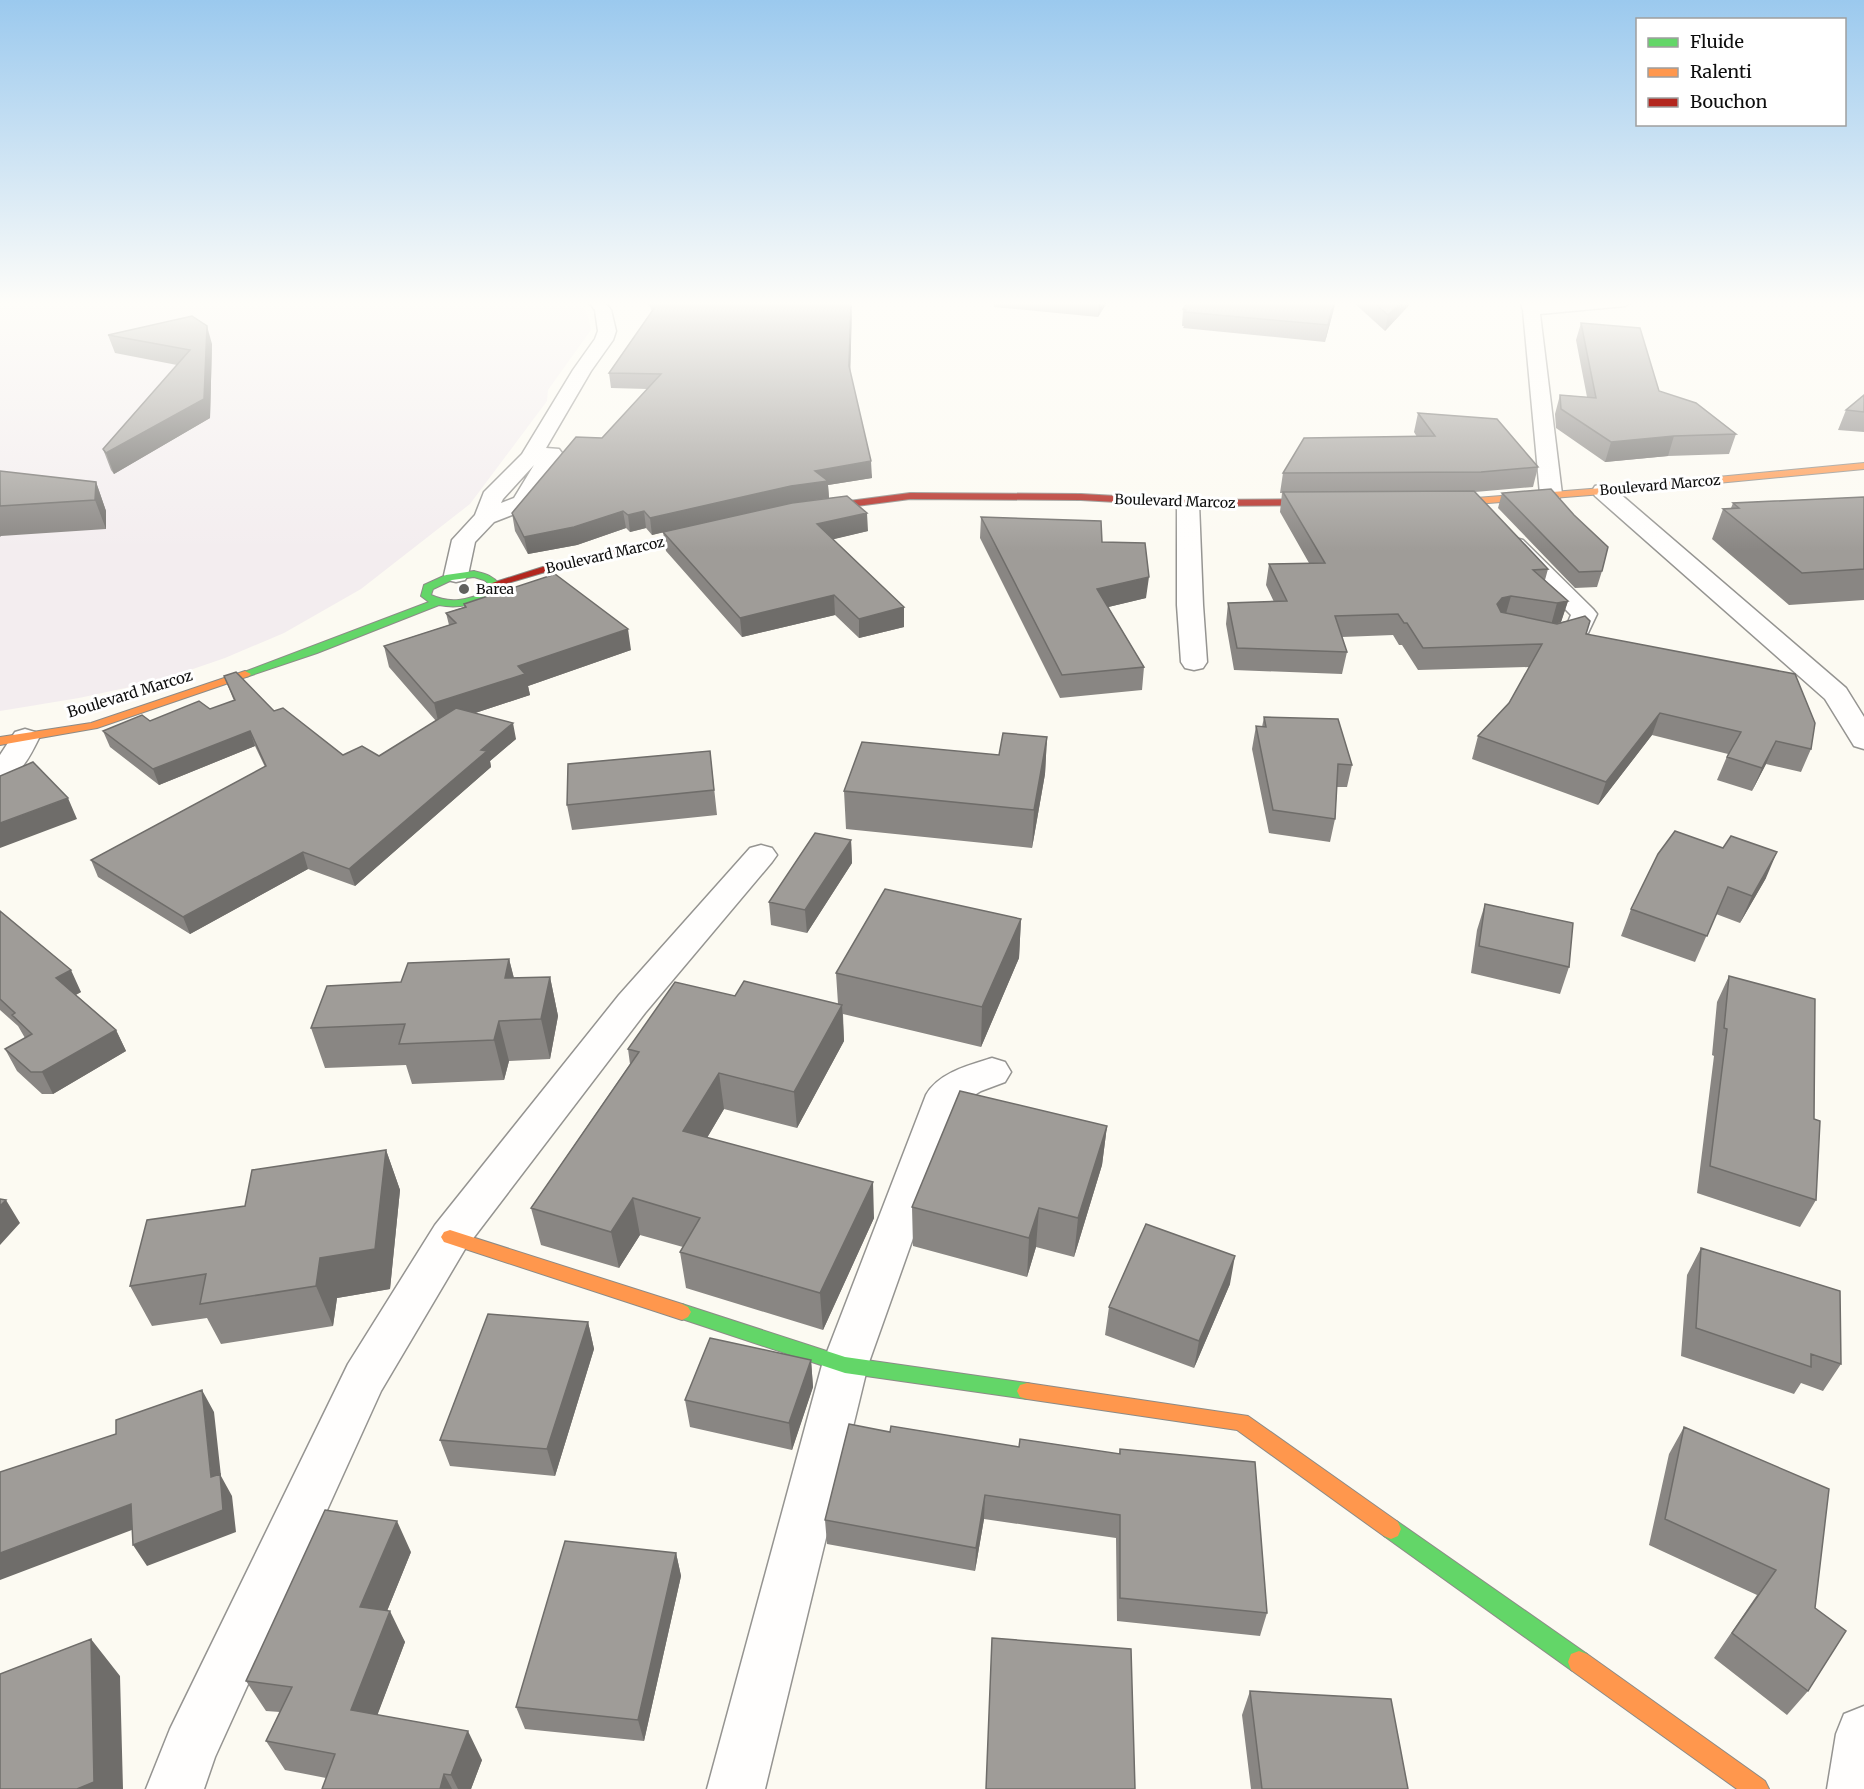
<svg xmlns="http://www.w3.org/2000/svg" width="1864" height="1789" font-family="Merriweather,serif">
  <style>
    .industrial { fill: #f3edef }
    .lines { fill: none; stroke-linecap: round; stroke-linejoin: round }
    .street-casing { stroke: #959491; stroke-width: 3 }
    .fast-casing { stroke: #8c8b87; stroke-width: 2 }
    .slow-casing { stroke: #8c8b87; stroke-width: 2 }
    .jam-casing { stroke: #8c8b87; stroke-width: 2 }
    .street { fill: #fffefd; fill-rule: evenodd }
    .fast { fill: #63d668; fill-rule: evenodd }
    .slow { fill: #ff974d; fill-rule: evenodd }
    .jam { fill: #b3261e; fill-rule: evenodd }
    .wall { fill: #898683 }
    .shaded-wall { fill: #6f6d6a }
    .building { fill: #9f9c98; stroke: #6f6d6a; stroke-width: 1.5 }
    .poi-dot { fill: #61615e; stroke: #fff; stroke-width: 2 }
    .labels { text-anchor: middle; stroke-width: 6; stroke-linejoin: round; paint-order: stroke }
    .far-street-label { font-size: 14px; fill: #0e0e0e; stroke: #fff }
    .far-poi-label { font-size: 14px; fill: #0e0e0e; stroke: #fff; text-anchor: start }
    .street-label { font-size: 15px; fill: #0e0e0e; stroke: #fff }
  </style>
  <rect width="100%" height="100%" fill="#fcfaf2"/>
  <path class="industrial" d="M 0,301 L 580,301 L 588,316 L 591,330 L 548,390 L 547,401 L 470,504 L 361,589 L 284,633 L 225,658 L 158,681 L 79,698 L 0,711 Z"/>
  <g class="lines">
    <g class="street-casing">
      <path id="street" d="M 588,301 L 604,301 L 611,310 L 616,331 L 613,340 L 591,371 L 546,448 L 559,449 L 562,453 L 530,508 L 494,522 L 475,542 L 468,575 L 465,580 L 456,582 L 447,580 L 444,575 L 452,540 L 475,515 L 484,492 L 522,454 L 573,370 L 595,339 L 598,331 L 595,310 ZM 534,465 L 514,498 L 501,503 L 503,499 Z
        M 1520,301 L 1536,301 L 1538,304 L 1577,301 L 1633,301 L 1625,306 L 1540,314 L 1562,494 L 1559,499 L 1551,501 L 1543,499 L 1540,494 L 1523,310 Z
        M 1603,484 L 1611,486 L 1846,688 L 1864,717 L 1864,749 L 1854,746 L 1825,699 L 1595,496 L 1592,491 L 1595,486 Z
        M 1188,496 L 1196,498 L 1199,503 L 1203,605 L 1207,662 L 1203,668 L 1194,670 L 1185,668 L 1181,662 L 1177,605 L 1177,503 L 1180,498 Z
        M 1515,538 L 1523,540 L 1593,609 L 1597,614 L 1588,633 L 1547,642 L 1538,639 L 1534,634 L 1538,629 L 1568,622 L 1571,615 L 1507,550 L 1503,545 L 1507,540 Z
        M 25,729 L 35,732 L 39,738 C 30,756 21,776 0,781 L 0,755 L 15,732 Z
        M 761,845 L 772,848 L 777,855 L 772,862 L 645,1013 L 465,1249 L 381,1391 L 215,1757 L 204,1789 L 146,1789 L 170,1729 L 348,1364 L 435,1225 L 619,995 L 750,848 Z
        M 992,1058 L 1005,1062 L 1011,1072 L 1005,1082 L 981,1091 L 961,1103 L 868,1365 L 765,1789 L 707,1789 L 822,1365 L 926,1095 C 938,1073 969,1065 992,1058 Z
        M 1864,1706 L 1864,1789 L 1827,1789 L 1836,1734 L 1844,1714 Z"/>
    </g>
    <g class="fast-casing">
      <path id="fast" d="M 474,571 C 485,574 492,575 499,584 L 495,596 C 476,604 459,609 439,605 L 317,653 L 249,676 L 245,677 L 239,674 L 429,602 L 421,596 L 424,585 L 446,575 ZM 474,577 L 484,580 L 489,584 L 486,592 C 468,600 450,604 431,595 L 433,589 L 452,580 Z
        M 682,1304 L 845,1357 L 1027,1383 L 1034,1385 L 1037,1391 L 1034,1397 L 1027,1399 L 845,1373 L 676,1317 L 673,1312 L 676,1307 Z
        M 1391,1519 L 1398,1522 L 1587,1654 L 1590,1662 L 1587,1670 L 1579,1673 L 1571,1670 L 1384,1536 L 1381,1529 L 1384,1522 Z"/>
    </g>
    <g class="slow-casing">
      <path id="slow" d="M 1864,463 L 1864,469 L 1603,494 L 1476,504 L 1437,504 L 1432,501 L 1437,498 L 1476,498 L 1603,488 Z
        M 245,671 L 251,674 L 249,676 L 97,728 L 0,745 L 0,737 L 91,723 Z
        M 450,1230 L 682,1304 L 688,1307 L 691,1312 L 688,1317 L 682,1320 L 444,1242 L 441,1237 L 444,1232 Z
        M 1027,1383 L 1248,1416 L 1398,1522 L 1401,1529 L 1398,1536 L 1391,1539 L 1384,1536 L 1237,1430 L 1027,1399 L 1020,1397 L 1017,1391 L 1020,1385 Z
        M 1579,1651 L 1587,1654 L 1765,1781 L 1769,1789 L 1737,1789 L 1571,1670 L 1568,1662 L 1571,1654 Z"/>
    </g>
    <g class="jam-casing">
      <path id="jam" d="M 910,493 L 1081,494 L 1188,500 L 1326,499 L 1331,502 L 1326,505 L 1188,506 L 1081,500 L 910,499 L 811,512 L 806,509 L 811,506 Z
        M 708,528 L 711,529 L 711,533 L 552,570 L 494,587 L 489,584 L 546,566 Z"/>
    </g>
    <use href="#street" class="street"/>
    <use href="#fast" class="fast"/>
    <use href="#slow" class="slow"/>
    <use href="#jam" class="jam"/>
  </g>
  <path class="wall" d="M 647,301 L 852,301 L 850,370 L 872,478 L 828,485 L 829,498 L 792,503 L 868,531 L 833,539 L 904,627 L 859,638 L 835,615 L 742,637 L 666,551 L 663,532 L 652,535 L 646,528 L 630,532 L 626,528 L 577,545 L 528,554 L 515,531 L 512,513 L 602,438 L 647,389 L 611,388 L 609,373 L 652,311 Z
    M 994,301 L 1108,301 L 1098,317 L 994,307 Z
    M 1188,301 L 1336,301 L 1325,342 L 1183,328 L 1184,326 L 1182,326 L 1183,309 Z
    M 1352,301 L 1476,301 L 1475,304 L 1412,302 L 1385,331 Z
    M 1581,323 L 1659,391 L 1736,434 L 1729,454 L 1668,456 L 1605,462 L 1556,428 L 1555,414 L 1560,395 L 1587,397 L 1576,340 Z
    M 108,335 L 212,344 L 210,418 L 114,474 L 111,470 L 103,449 L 177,365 L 115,353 Z
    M 1864,395 L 1864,432 L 1838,430 L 1846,410 Z
    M 1418,413 L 1538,467 L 1533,487 L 1475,492 L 1548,569 L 1545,580 L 1568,601 L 1561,622 L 1811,749 L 1801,772 L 1766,764 L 1752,791 L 1717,780 L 1728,754 L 1652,735 L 1598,805 L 1472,759 L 1478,736 L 1509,703 L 1530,667 L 1418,670 L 1402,645 L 1399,645 L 1393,635 L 1342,637 L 1347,652 L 1342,674 L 1234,670 L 1226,624 L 1228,603 L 1274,602 L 1266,585 L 1269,564 L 1309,563 L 1280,512 L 1282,493 L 1280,493 L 1283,473 L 1417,437 L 1414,432 Z
    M 0,471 L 96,482 L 106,511 L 106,529 L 1,536 L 0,537 Z
    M 1502,493 L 1602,571 L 1597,587 L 1575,588 L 1498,508 Z
    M 1864,497 L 1864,600 L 1789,605 L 1712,539 L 1723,509 L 1731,508 L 1733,503 Z
    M 981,517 L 1102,542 L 1146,598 L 1108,607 L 1144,667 L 1142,690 L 1060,698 L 980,538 Z
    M 464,604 L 631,650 L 528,686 L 530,695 L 475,713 L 516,739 L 490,761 L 491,767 L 355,886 L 308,869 L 190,934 L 98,877 L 91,860 L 265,767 L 255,746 L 159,785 L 110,747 L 103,731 L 210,709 L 234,701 L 224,676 L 274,711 L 343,755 L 379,756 L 436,721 L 389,667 L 384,646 L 449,625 L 446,613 L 464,607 Z
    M 1264,717 L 1352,765 L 1347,787 L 1337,787 L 1335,819 L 1330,842 L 1269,833 L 1252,749 L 1256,726 L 1262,727 Z
    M 1047,737 L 1045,774 L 1032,848 L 846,829 L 844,791 L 999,755 Z
    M 710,751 L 717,815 L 572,830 L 567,805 Z
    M 851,840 L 852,863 L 807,933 L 771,925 L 769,902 Z
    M 1766,878 L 1740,923 L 1716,914 L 1695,962 L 1621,936 L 1631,909 Z
    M 1485,904 L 1569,967 L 1560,994 L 1471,973 L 1477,930 Z
    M 0,911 L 81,992 L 76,995 L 116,1030 L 126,1051 L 53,1094 L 42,1094 L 17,1071 L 5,1049 L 25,1038 L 18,1026 L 0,1010 Z
    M 1021,919 L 1019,958 L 981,1047 L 843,1014 L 844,1041 L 797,1128 L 724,1109 L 707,1138 L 874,1218 L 823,1330 L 686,1288 L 680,1252 L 683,1247 L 640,1235 L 619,1268 L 541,1245 L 531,1208 L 630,1064 L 628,1049 L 838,1004 L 836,973 Z
    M 509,959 L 514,978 L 550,977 L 558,1016 L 550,1059 L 509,1061 L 504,1080 L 412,1084 L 406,1065 L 325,1068 L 311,1028 L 401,982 Z
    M 1729,976 L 1814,1119 L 1816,1200 L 1800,1227 L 1697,1193 L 1714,1056 L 1712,1055 L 1717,1002 Z
    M 1107,1126 L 1102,1165 L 1074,1257 L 1036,1247 L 1027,1277 L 913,1246 L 912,1207 Z
    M 386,1150 L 400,1190 L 390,1289 L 337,1298 L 333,1326 L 221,1344 L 207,1318 L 152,1326 L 130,1286 L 245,1206 Z
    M 1701,1248 L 1841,1364 L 1823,1391 L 1801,1383 L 1794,1394 L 1681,1356 L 1687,1275 Z
    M 1230,1284 L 1194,1368 L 1105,1335 L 1109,1307 Z
    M 588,1322 L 594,1349 L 555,1476 L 450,1466 L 440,1440 Z
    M 811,1360 L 813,1387 L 792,1450 L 690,1427 L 685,1400 Z
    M 1684,1427 L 1815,1608 L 1808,1691 L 1787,1715 L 1714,1658 L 1757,1595 L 1649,1545 L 1669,1454 Z
    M 890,1432 L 1019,1447 L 1119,1454 L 1120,1449 L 1267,1613 L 1260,1636 L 1117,1621 L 1116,1538 L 984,1519 L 975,1571 L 827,1544 L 825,1520 Z
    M 411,1552 L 387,1611 L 405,1642 L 377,1715 L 482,1760 L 471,1789 L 322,1789 L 326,1778 L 285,1770 L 266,1741 L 280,1712 L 266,1711 L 246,1681 Z
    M 676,1553 L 681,1576 L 644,1741 L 525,1729 L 516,1707 Z
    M 1250,1691 L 1408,1789 L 1251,1789 L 1242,1715 Z"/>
  <path class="shaded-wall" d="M 852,301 L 852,309 L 850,381 L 849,366 Z
    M 1099,301 L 1108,301 L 1098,317 Z
    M 1334,301 L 1336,301 L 1325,342 L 1328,325 Z
    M 1402,301 L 1412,301 L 1412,302 L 1385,331 L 1388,315 Z
    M 207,326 L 212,344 L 210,418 L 114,474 L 106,453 L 204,399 Z
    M 1674,436 L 1668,456 L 1605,462 L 1611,442 Z
    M 871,461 L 872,478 L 828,485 L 829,498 L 792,503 L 652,535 L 650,518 L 815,471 Z
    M 96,482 L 106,511 L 106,529 L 95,500 Z
    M 623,511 L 626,528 L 577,545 L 528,554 L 524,537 Z
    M 644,511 L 646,528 L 630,532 L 628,515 Z
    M 867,513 L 868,531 L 818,543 L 817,524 Z
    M 1149,577 L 1146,598 L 1096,610 L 1097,589 Z
    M 834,595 L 835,615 L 742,637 L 740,618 Z
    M 1511,596 L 1505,617 L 1491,626 L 1497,604 L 1502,598 Z
    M 1568,601 L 1561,622 L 1551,625 L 1557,603 Z
    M 904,607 L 904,627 L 859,638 L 859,619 Z
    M 628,629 L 631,650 L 528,686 L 530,695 L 439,725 L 434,703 L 518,666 Z
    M 1660,713 L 1652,735 L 1598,805 L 1606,782 Z
    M 513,723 L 516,739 L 490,761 L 491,767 L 355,886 L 349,869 L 481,750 Z
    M 250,731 L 255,746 L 159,785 L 153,769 Z
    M 1047,737 L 1045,774 L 1032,848 L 1034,810 Z
    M 1776,741 L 1766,764 L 1752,791 L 1762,768 Z
    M 68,798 L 77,819 L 0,848 L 0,823 Z
    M 851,840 L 852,863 L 807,933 L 805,910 Z
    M 303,852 L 308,869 L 190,934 L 183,917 Z
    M 1777,852 L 1766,878 L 1740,923 L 1752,896 Z
    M 1021,919 L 1019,958 L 981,1047 L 982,1007 Z
    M 509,959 L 519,999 L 505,978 Z
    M 71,970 L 81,992 L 67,999 L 56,978 Z
    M 550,977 L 558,1016 L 550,1059 L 541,1019 Z
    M 842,1005 L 844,1041 L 797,1128 L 794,1092 Z
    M 499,1021 L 509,1061 L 504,1080 L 494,1040 Z
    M 116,1030 L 126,1051 L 53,1094 L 42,1072 Z
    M 719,1073 L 724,1109 L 689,1168 L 683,1131 Z
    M 1107,1126 L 1102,1165 L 1074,1257 L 1078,1218 Z
    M 386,1150 L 400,1190 L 390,1289 L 337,1298 L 333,1326 L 316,1286 L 320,1258 Z
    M 873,1182 L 874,1218 L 823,1330 L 820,1293 Z
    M 633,1198 L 640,1235 L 619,1268 L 611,1232 Z
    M 6,1200 L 20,1223 L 0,1245 L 0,1206 Z
    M 1039,1208 L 1036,1247 L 1027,1277 L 1029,1238 Z
    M 1235,1256 L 1230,1284 L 1194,1368 L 1199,1341 Z
    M 588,1322 L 594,1349 L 555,1476 L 547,1449 Z
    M 811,1360 L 813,1387 L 792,1450 L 789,1423 Z
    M 202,1390 L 214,1412 L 221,1476 L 232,1496 L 236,1532 L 147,1566 L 133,1545 L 211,1477 Z
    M 985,1495 L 984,1519 L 975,1571 L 976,1548 Z
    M 131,1504 L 145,1525 L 0,1580 L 0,1553 Z
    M 397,1521 L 411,1552 L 376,1638 L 360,1607 Z
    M 676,1553 L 681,1576 L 644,1741 L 638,1720 Z
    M 390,1611 L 405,1642 L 368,1740 L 351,1710 Z
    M 91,1639 L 120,1676 L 123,1789 L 77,1789 Z
    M 468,1731 L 482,1760 L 471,1789 L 458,1789 L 451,1775 Z
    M 444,1774 L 452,1789 L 440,1789 Z"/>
  <path class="building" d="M 652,301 L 851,301 L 849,366 L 871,461 L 815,471 L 828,481 L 791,486 L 650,518 L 644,511 L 628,515 L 623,511 L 574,527 L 524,537 L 512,513 L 576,437 L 602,438 L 661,374 L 609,373 L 655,307 Z
    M 1188,301 L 1334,301 L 1328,325 L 1185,312 L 1186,310 L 1183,309 Z
    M 1372,301 L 1402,301 L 1388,315 Z
    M 192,316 L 207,326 L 204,399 L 106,453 L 103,449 L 190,350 L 108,335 Z
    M 1581,323 L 1640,328 L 1659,391 L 1696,403 L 1736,434 L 1674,436 L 1611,442 L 1561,409 L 1560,395 L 1596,398 Z
    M 1864,395 L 1864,412 L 1846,410 Z
    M 1418,413 L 1497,419 L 1538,467 L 1481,472 L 1283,473 L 1304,438 L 1435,436 Z
    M 0,471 L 96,482 L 95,500 L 0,506 Z
    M 1551,489 L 1574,515 L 1608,547 L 1602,571 L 1579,572 L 1502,493 Z
    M 1474,491 L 1548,569 L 1533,570 L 1568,601 L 1557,603 L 1511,596 L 1502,598 L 1497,604 L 1501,612 L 1557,624 L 1585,616 L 1590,621 L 1586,634 L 1795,674 L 1815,723 L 1811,749 L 1776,741 L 1762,768 L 1727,757 L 1741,732 L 1660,713 L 1606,782 L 1478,736 L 1509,703 L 1542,644 L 1423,648 L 1407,623 L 1404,623 L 1398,614 L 1335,616 L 1347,652 L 1237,648 L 1228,603 L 1287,601 L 1269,564 L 1325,563 L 1283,492 Z
    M 847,496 L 867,513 L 817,524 L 904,607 L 859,619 L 834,595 L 740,618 L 663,532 L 792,503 Z
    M 1864,497 L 1864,569 L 1802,573 L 1723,509 L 1739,508 L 1733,503 Z
    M 981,517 L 1101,521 L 1102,542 L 1145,543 L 1149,577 L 1097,589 L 1144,667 L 1062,675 Z
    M 555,574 L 628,629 L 518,666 L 525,674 L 434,703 L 384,646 L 456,623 L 446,613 L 466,607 L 464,604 Z
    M 236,672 L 274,711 L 283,708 L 343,755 L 362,746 L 379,756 L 456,708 L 513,723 L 481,750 L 487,751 L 349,869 L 303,852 L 183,917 L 91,860 L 266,766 L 250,731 L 153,769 L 103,731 L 142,715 L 150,721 L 199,701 L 210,709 L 235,700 L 224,676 Z
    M 1264,717 L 1338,719 L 1352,765 L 1338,764 L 1335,819 L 1273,810 L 1256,726 L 1266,727 Z
    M 1003,733 L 1047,737 L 1034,810 L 844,791 L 862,742 L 999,755 Z
    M 710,751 L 714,790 L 567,805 L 568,764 Z
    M 33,762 L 68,798 L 0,823 L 0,776 Z
    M 1675,831 L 1723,848 L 1731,836 L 1777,852 L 1752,896 L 1728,887 L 1707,936 L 1631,909 L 1658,854 Z
    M 815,833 L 851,840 L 805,910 L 769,902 Z
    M 885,889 L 1021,919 L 982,1007 L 836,973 Z
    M 1485,904 L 1573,923 L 1569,967 L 1479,946 Z
    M 0,911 L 71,970 L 56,978 L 116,1030 L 42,1072 L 31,1072 L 5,1049 L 32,1034 L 12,1015 L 15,1013 L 0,999 Z
    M 509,959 L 505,978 L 550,977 L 541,1019 L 499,1021 L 494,1040 L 399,1044 L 405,1024 L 311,1028 L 327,986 L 401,982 L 408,963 Z
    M 1729,976 L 1815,999 L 1814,1119 L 1820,1121 L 1816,1200 L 1710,1166 L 1727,1029 L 1724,1028 Z
    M 744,981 L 842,1005 L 794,1092 L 719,1073 L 683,1131 L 873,1182 L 820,1293 L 680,1252 L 700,1218 L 633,1198 L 611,1232 L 531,1208 L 639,1052 L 628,1049 L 675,982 L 735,996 Z
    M 960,1091 L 1107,1126 L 1078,1218 L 1039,1208 L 1029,1238 L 912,1207 Z
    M 386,1150 L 375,1249 L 320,1258 L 316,1286 L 200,1304 L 206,1274 L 130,1286 L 147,1220 L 245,1206 L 252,1170 Z
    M 0,1199 L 6,1200 L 0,1206 Z
    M 1146,1224 L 1235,1256 L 1199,1341 L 1109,1307 Z
    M 1701,1248 L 1840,1291 L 1841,1364 L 1811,1354 L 1811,1367 L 1696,1328 Z
    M 488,1314 L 588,1322 L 547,1449 L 440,1440 Z
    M 710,1338 L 811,1360 L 789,1423 L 685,1400 Z
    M 202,1390 L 211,1477 L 220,1474 L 223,1510 L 133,1545 L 131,1504 L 0,1553 L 0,1472 L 116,1434 L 116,1420 Z
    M 849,1424 L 890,1432 L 891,1426 L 1019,1447 L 1020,1439 L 1120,1454 L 1120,1449 L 1255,1462 L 1267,1613 L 1120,1598 L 1120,1515 L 985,1495 L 976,1548 L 825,1520 Z
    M 1684,1427 L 1829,1489 L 1815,1608 L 1846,1631 L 1808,1691 L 1732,1633 L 1776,1570 L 1665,1519 Z
    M 325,1510 L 397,1521 L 360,1607 L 390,1611 L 351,1710 L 468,1731 L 451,1775 L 444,1774 L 440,1789 L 322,1789 L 335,1754 L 266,1741 L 292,1687 L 246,1681 Z
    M 565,1541 L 676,1553 L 638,1720 L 516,1707 Z
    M 992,1638 L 1131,1649 L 1135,1789 L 986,1789 Z
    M 91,1639 L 94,1782 L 77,1789 L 0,1789 L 0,1674 Z
    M 1250,1691 L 1391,1699 L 1408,1789 L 1262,1789 Z"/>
  <linearGradient id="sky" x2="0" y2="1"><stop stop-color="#9bc9ee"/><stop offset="0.55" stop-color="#fefdf9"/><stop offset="1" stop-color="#fefdf9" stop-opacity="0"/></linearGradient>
  <rect width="1864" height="551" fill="url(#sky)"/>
  <circle class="poi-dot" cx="464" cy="589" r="6"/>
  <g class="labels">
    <g class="far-street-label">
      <text transform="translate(1660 485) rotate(-5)" y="5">Boulevard Marcoz</text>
      <text transform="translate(1175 501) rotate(2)" y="5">Boulevard Marcoz</text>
      <text transform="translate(605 555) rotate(-13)" y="5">Boulevard Marcoz</text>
    </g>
    <g class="far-poi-label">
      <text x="476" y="594">Barea</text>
    </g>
    <g class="street-label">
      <text transform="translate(130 694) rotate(-17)" y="5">Boulevard Marcoz</text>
    </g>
  </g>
  <rect x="1636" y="18" width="210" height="108" fill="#ffffff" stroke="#9f9f9f" stroke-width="1.5"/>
  <rect x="1648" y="38" width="30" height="9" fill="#63d668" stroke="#9f9f9f" stroke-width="1.5"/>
  <text x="1690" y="48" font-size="18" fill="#0e0e0e">Fluide</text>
  <rect x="1648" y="68" width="30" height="9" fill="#ff974d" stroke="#9f9f9f" stroke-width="1.5"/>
  <text x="1690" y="78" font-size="18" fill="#0e0e0e">Ralenti</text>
  <rect x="1648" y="98" width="30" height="9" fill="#b3261e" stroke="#9f9f9f" stroke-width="1.5"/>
  <text x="1690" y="108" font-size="18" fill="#0e0e0e">Bouchon</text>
</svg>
